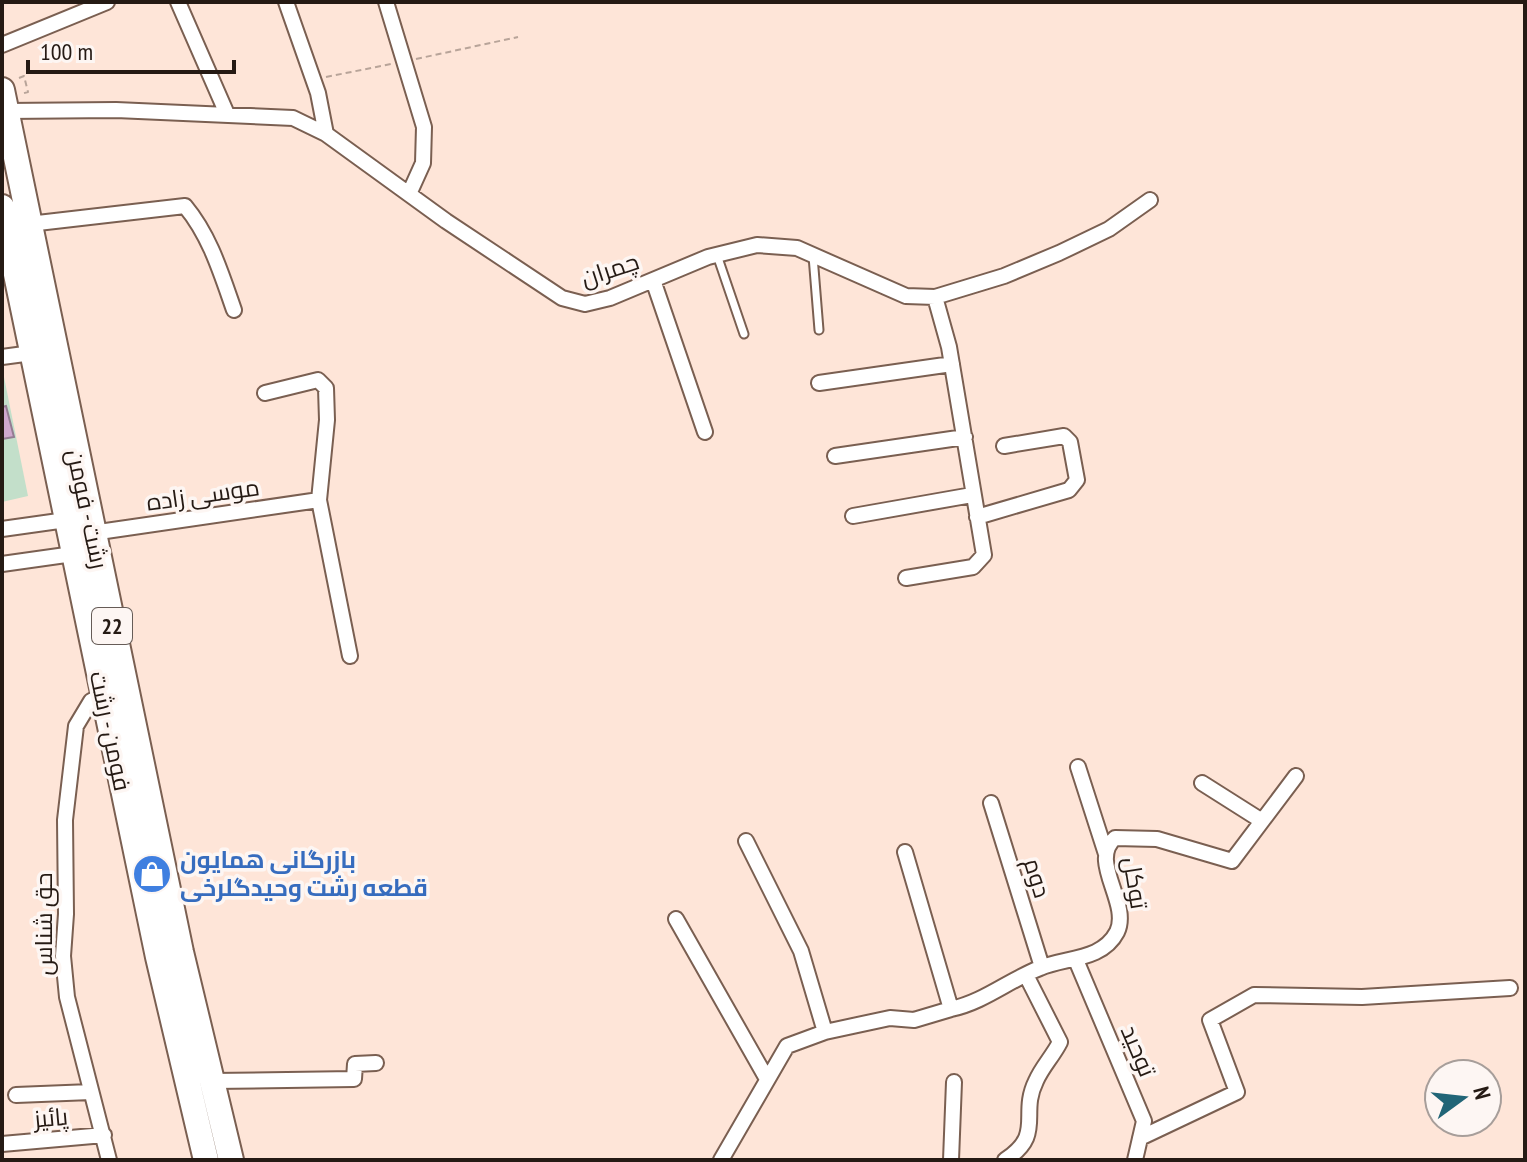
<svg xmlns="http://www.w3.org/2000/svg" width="1527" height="1162" font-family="'PT Sans Narrow',Cairo,sans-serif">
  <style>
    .green { fill: #c3dfca }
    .building { fill: #cfa8ce; stroke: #937d92; stroke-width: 2 }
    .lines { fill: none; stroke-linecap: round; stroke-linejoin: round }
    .service-casing { stroke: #7a5f51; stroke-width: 11 }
    .minor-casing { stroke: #7a5f51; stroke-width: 18 }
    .trunk-casing { stroke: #7a5f51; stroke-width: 28 }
    .path { stroke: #b8a499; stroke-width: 2; stroke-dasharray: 6 4; stroke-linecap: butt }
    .service { stroke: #fff; stroke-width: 7 }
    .minor { stroke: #fff; stroke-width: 14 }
    .trunk { stroke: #fff; stroke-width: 24 }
    .labels { text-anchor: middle; stroke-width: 7; stroke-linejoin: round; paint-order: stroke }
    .shield { fill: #fdf6f3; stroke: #665c57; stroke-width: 2 }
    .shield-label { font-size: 22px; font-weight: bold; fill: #251a14 }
    .street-label { font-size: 24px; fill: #251a14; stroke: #fdf6f3 }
    .shop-label { font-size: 24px; font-weight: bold; fill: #366cbe; stroke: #fdf6f3; text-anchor: start }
  </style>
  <rect width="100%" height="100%" fill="#fee5d8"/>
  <path class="green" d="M 2,367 L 28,496 L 2,502 Z"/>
  <path class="building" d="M 6,406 L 14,437 L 2,439 L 2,407 Z"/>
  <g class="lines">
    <g class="service-casing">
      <path id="service" d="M 717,255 L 744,334
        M 813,256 L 819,330"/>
    </g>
    <g class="minor-casing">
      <path id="minor" d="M 178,2 L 227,114
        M 286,2 L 318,93 L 326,134
        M 386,2 L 424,127 L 423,163 L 409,194
        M 2,45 L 107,2
        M 6,111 L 116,110 L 293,118 L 326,134 L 446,221 L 562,298 L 585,304 L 610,298 L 708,257 L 757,245 L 797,248 L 906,296 L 935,297 L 1004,276 L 1059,253 L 1109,229 L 1150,200
        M 29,224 L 185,206 C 210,236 221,273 234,310
        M 653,280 L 705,432
        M 2,357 L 32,353
        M 819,383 L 952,364
        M 265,393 L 318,380 L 326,388 L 327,420 L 319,500 L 350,656
        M 835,456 L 965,437
        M 853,516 L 972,495
        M 977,517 L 1069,490 L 1077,480 L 1070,442 L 1064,436 L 1004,446
        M 2,529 L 66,520
        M 92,533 L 319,500
        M 2,564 L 73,554
        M 906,578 L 973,567 L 984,555 L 949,347 L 935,297
        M 103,695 L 91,701 L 76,726 L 65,820 L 66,914 L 63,956 L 67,997 L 109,1160
        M 1078,767 L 1106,854
        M 1202,783 L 1262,821
        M 991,803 L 1042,967
        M 746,841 L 801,951 L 825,1032
        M 905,852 L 951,1009 C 984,1002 1009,980 1040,968 C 1065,957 1102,961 1117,932 C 1131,903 1088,861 1115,838 L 1157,839 L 1232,861 L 1296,776
        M 676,919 L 767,1079
        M 1076,960 L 1144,1121 L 1135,1160
        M 212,1081 L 354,1079 L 355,1064 L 376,1063
        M 16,1095 L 91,1092
        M 1140,1138 L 1237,1092 L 1210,1020 L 1254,995 L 1362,997 L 1510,988
        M 2,1144 L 104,1135
        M 721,1160 L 787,1046 L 825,1032 L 890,1018 L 914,1020 L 951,1009
        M 951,1160 L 954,1082
        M 1005,1160 C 1045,1134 1019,1115 1036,1081 C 1042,1067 1053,1056 1060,1042 L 1026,975"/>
    </g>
    <g class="trunk-casing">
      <path id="trunk" d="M 2,90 L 181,952 L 231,1160
        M 2,207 L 158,957 L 206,1160"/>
    </g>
    <path class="path" d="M 416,59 L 518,37
      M 326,77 L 391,64
      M 19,78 L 24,76 L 28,92 L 21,94"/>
    <use href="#service" class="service"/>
    <use href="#minor" class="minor"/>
    <use href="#trunk" class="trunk"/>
  </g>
  <defs>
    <g id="shop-disc" transform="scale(2)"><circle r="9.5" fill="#3f7fe0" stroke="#fdf6f3"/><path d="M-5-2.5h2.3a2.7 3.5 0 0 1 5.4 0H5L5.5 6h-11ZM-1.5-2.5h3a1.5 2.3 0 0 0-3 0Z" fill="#fff"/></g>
  </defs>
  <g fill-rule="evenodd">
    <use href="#shop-disc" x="152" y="874"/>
  </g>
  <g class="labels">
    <rect class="shield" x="92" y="608" width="40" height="36" rx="6"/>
    <g class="shield-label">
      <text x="112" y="634">22</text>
    </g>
    <g class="street-label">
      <text transform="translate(610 270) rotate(-18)" y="8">چمران</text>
      <text transform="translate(203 495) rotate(-8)" y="8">موسی زاده</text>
      <text transform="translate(87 509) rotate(78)" y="8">رشت - فومن</text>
      <text transform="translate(110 731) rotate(78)" y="8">فومن - رشت</text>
      <text transform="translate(1037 878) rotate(73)" y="8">دوم</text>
      <text transform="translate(1135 883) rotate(81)" y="8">توکل</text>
      <text transform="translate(44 924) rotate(-90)" y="8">حق شناس</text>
      <text transform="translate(1138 1051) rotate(67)" y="8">توحید</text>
      <text transform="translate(51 1118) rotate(-5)" y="8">پائیز</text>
    </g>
    <g class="shop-label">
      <text x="180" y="868">بازرگانی همایون<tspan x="180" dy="28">قطعه رشت وحیدگلرخی</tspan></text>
    </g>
  </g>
  <rect width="1527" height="1162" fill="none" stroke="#251a14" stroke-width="8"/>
  <g transform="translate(1463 1098) rotate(75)"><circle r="38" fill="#fdf6f3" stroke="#a79e9a" stroke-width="2"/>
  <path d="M0-6L14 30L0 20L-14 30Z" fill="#216577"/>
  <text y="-12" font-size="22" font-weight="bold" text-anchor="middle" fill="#251a14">N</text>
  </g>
  <path d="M28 60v12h206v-12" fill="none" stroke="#251a14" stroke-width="4"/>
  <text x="40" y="60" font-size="24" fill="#251a14" stroke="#fdf6f3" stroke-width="6" paint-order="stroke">100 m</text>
</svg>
